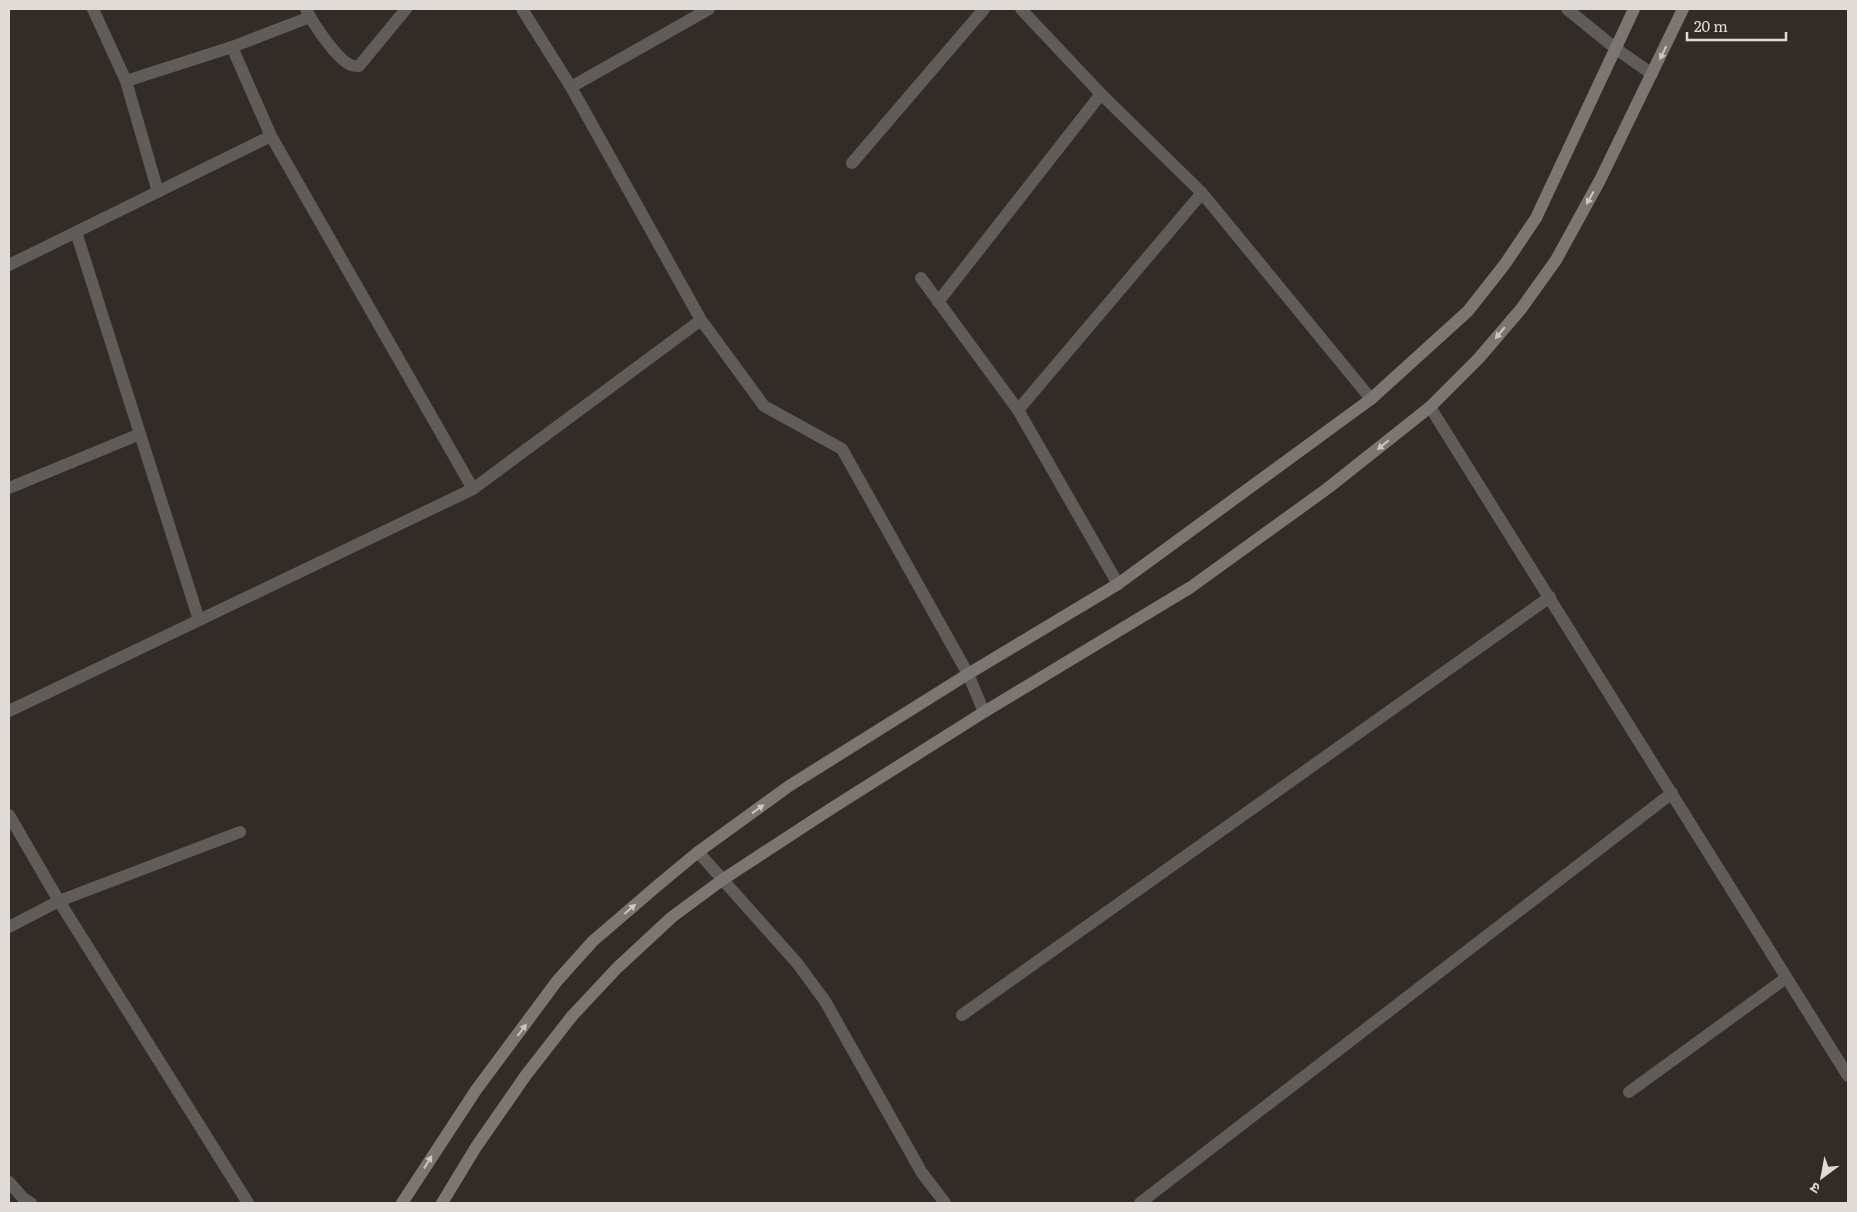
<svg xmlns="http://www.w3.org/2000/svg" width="1857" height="1212" font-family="Literata,'Noto Sans Devanagari',serif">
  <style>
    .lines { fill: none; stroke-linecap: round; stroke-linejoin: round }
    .street { stroke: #605c59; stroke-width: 12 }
    .secondary { stroke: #7c7672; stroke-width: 12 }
    .oneway { fill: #ccc7c3 }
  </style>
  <rect width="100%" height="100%" fill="#332b26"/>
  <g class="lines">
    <path class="street" d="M 93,9 L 126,81 L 232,47 L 271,136 L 473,489
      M 306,9 C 312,22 337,60 351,65 C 353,66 356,66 359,66 L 406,9
      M 522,9 L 571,87 L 701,320 L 764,406 L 842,449 L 968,674 L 984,712
      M 1021,9 L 1101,94 L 1202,193 L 1371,399
      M 1567,9 L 1615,48 L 1652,74
      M 232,47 L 310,17
      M 126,81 L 158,192
      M 571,87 L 709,9
      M 852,163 L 984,9
      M 76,232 L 199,620
      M 9,265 L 271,136
      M 921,278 L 1018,410 L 1118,584
      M 938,302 L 1101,94
      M 1430,407 L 1848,1076
      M 1018,410 L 1202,193
      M 9,488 L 140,434
      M 9,711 L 473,489 L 701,320
      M 9,815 L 59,901 L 248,1203
      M 698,852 L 797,963 L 825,1001 L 922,1173 L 945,1203
      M 9,927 L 59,901 L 240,832
      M 962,1015 L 1550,597
      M 1629,1092 L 1786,978
      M 9,1182 L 23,1198 L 31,1203
      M 1140,1203 L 1672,793"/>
    <path class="secondary" d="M 402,1203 L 476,1090 L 557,981 L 593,941 L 657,886 L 698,852 L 789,786 L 968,674 L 1118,584 L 1371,399 L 1468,311 L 1505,264 L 1536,218 L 1634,9
      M 442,1203 L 476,1147 L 526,1075 L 572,1016 L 617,968 L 672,917 L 722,880 L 829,810 L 984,712 L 1191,587 L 1328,488 L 1430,407 L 1479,358 L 1521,309 L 1556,260 L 1600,180 L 1683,9"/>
  </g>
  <defs><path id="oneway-solid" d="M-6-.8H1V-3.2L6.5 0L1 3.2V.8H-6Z" transform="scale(1.25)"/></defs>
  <g class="oneway">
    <use href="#oneway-solid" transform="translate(1663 53) rotate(115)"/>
    <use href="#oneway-solid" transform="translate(1590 198) rotate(119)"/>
    <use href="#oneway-solid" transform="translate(1500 333) rotate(130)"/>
    <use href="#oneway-solid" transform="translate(1383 445) rotate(141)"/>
    <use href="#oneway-solid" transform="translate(758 809) rotate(-36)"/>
    <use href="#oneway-solid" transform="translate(630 909) rotate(-41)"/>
    <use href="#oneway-solid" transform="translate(522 1030) rotate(-53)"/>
    <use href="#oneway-solid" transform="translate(428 1162) rotate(-58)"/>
  </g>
  <rect width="1857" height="1212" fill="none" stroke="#e0dbd7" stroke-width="20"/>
  <g transform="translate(1822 1177) rotate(212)" stroke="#332b26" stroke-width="4" paint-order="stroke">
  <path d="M0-4L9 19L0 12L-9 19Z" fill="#e0dbd7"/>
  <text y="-8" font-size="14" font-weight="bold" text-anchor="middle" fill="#e0dbd7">उ</text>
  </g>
  <path d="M1687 32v8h99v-8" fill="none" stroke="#e0dbd7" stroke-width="2.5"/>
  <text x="1694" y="32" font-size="15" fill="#e0dbd7" stroke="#332b26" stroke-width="4" paint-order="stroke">20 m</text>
</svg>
